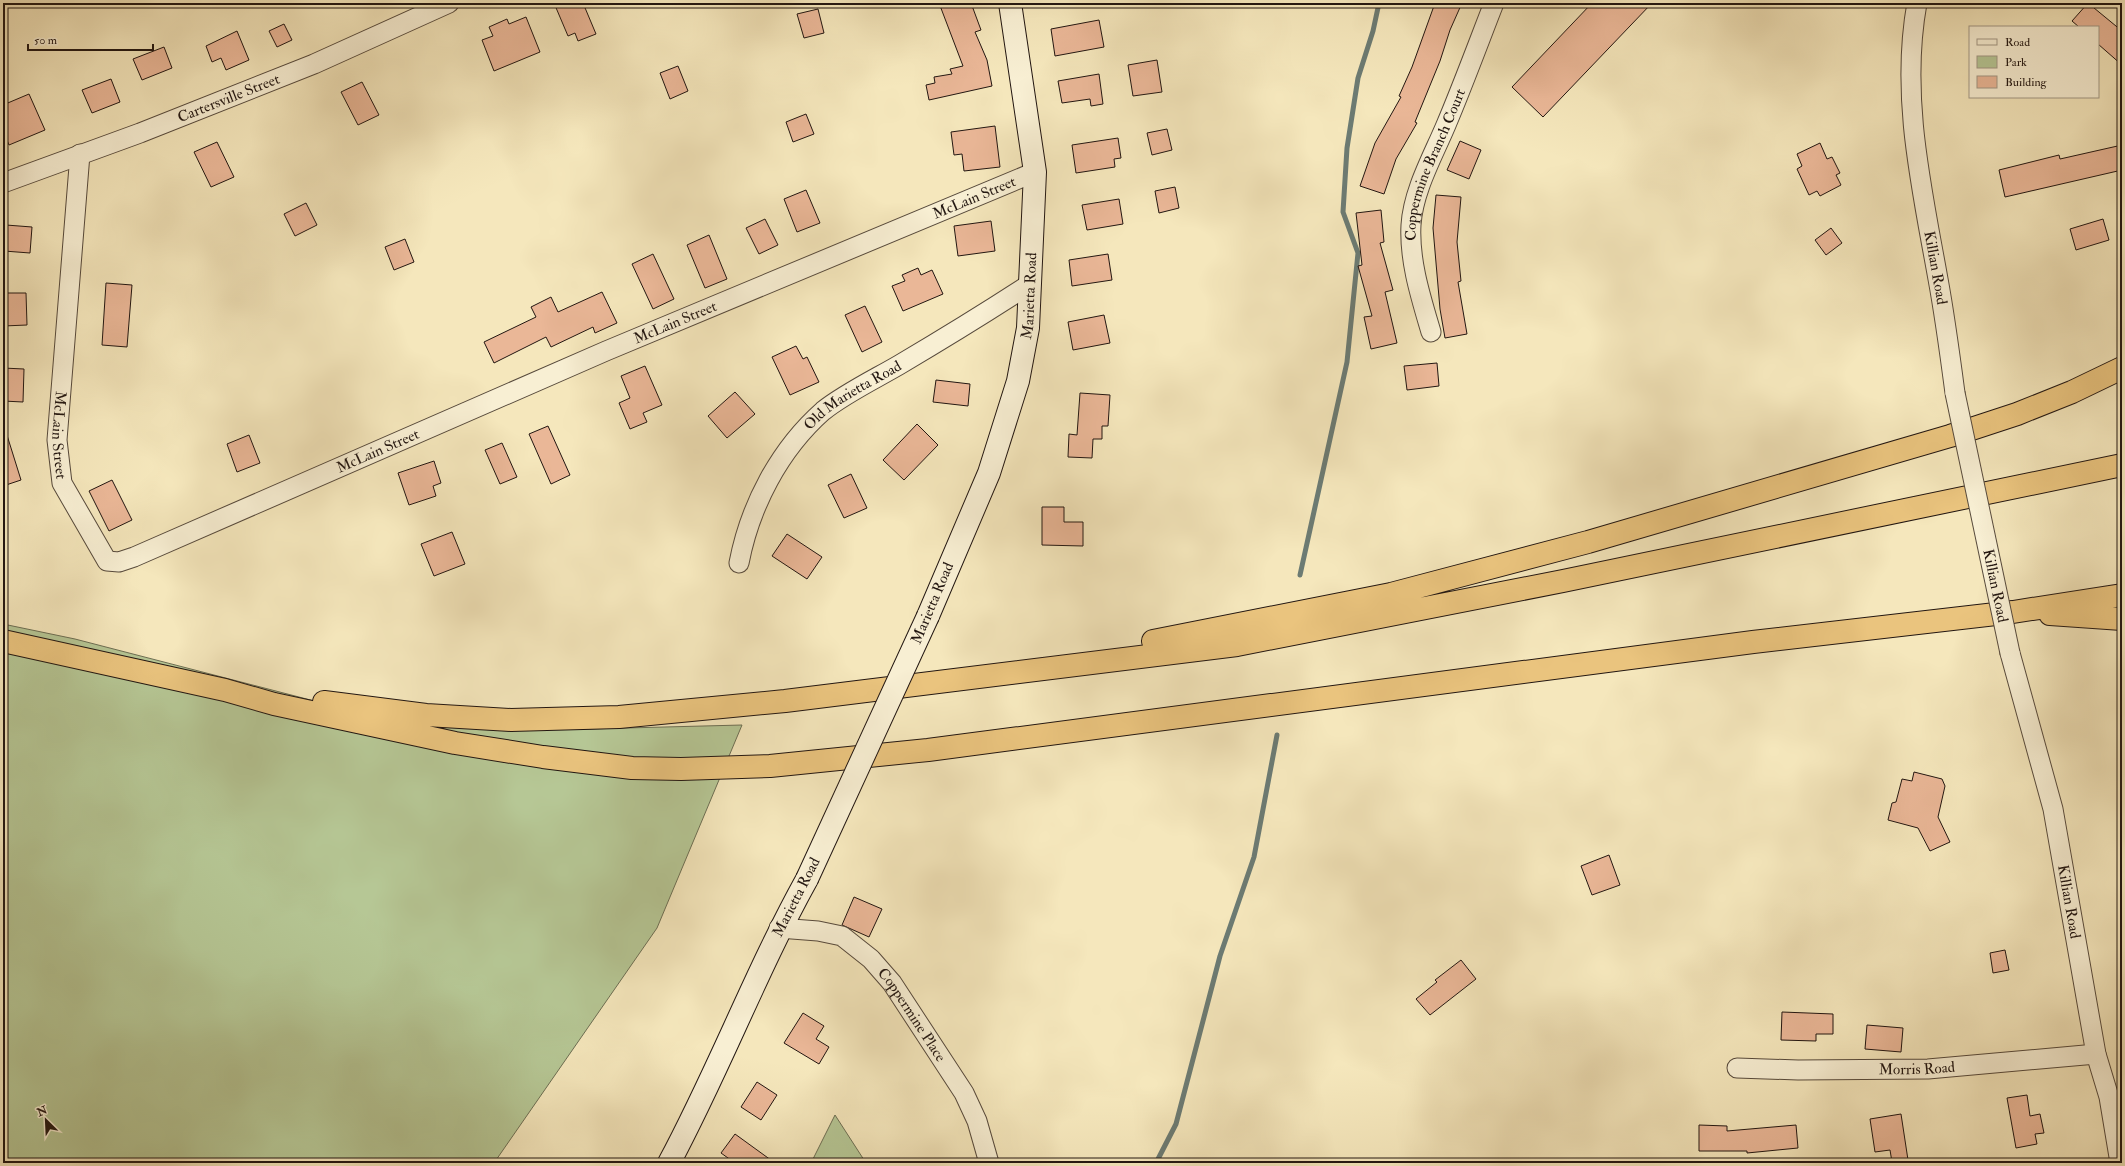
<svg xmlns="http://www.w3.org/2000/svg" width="2125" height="1166" font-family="'IM FELL Double Pica',serif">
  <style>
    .green { fill: #b6c795; stroke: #6c6e53 }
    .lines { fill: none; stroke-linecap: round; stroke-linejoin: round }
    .stream { stroke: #6c7b73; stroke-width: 5 }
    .building { fill: #eab797; stroke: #221611 }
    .street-casing { stroke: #574a3c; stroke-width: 21 }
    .secondary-casing { stroke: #221611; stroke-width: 24 }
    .highway-casing { stroke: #221611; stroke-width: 24 }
    .street { stroke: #f8efd3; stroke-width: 19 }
    .secondary { stroke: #f8efd3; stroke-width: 22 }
    .highway { stroke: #eac47e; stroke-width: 22 }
    .street-bridge-casing { stroke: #574a3c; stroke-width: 21; stroke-linecap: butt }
    .secondary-bridge-casing { stroke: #221611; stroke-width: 24; stroke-linecap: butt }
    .street-bridge { stroke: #f8efd3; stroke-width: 19 }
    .secondary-bridge { stroke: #f8efd3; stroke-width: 22 }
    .labels { text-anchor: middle; stroke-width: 3; stroke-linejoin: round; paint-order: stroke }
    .street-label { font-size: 15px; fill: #221611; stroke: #f8efd3 }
  </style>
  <rect width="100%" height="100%" fill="#f5e7bc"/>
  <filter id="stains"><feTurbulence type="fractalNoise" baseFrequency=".005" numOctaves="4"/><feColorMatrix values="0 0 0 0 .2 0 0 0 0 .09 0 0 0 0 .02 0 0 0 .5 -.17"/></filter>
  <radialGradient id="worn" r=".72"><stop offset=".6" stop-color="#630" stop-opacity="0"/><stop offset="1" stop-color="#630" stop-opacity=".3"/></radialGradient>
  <path class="green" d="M 3,624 L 75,639 L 407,725 L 587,729 L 742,725 L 657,928 L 494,1163 L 3,1163 Z
    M 835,1115 L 866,1163 L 811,1163 Z"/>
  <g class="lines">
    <path class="stream" d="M 1300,575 L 1347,362 L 1358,253 L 1343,212 L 1347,148 L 1358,78 L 1373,31 L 1379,3
      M 1156,1163 L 1176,1124 L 1220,956 L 1254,857 L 1277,735"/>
  </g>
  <path class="building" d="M 554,3 L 583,3 L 596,34 L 578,41 L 575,33 L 568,36 Z
    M 939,3 L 971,3 L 981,30 L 975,32 L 987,60 L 992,86 L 929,100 L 926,85 L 935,83 L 934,77 L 952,74 L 950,69 L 963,66 Z
    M 1435,3 L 1462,3 L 1450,30 L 1440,61 L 1415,122 L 1417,123 L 1396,159 L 1384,194 L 1360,186 L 1375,143 L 1401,97 L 1399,96 L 1412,67 Z
    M 1592,3 L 1652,3 L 1543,117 L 1512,87 Z
    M 2088,3 L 2122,31 L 2122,65 L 2098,44 L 2098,27 L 2079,27 L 2072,21 Z
    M 818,9 L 824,33 L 804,38 L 797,14 Z
    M 526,17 L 540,52 L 494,71 L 482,40 L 493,36 L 489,27 L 507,19 L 509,24 Z
    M 1099,20 L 1104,47 L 1055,56 L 1051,29 Z
    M 284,24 L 292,40 L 277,47 L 269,31 Z
    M 237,31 L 249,60 L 226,70 L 221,58 L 212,62 L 206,46 Z
    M 164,47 L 172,68 L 142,80 L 133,59 Z
    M 1157,60 L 1162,92 L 1133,96 L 1128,65 Z
    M 678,66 L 688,91 L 670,99 L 660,73 Z
    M 1099,74 L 1103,104 L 1091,106 L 1090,99 L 1062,103 L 1058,81 Z
    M 111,79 L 120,102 L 92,113 L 82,90 Z
    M 362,82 L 379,115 L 358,125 L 341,92 Z
    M 29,94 L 45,130 L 9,145 L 3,130 L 3,105 Z
    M 806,114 L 814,134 L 793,142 L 786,122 Z
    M 995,126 L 1000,167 L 964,171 L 962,154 L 954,155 L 951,132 Z
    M 1167,129 L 1172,150 L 1152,155 L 1147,133 Z
    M 1118,138 L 1121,158 L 1114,159 L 1115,167 L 1076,173 L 1072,145 Z
    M 1460,141 L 1481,150 L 1469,179 L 1447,170 Z
    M 217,142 L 234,177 L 211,187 L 194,152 Z
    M 1820,143 L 1827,159 L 1832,157 L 1840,173 L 1836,175 L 1841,185 L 1820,196 L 1817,191 L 1809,195 L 1797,169 L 1802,166 L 1797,154 Z
    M 2122,145 L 2122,170 L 2005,197 L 1999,170 L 2059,155 L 2060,159 Z
    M 1175,187 L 1179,208 L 1159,213 L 1155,191 Z
    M 806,190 L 820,223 L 797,232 L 784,199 Z
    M 1436,195 L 1461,197 L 1457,242 L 1461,281 L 1458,282 L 1467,334 L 1445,338 L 1440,309 L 1433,228 Z
    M 1119,199 L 1123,224 L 1087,230 L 1082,205 Z
    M 306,203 L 317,225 L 295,236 L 284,214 Z
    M 1381,210 L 1384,242 L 1380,243 L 1393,290 L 1385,292 L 1397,343 L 1371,349 L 1364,317 L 1372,316 L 1358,266 L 1362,265 L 1356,213 Z
    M 765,219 L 778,245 L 759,254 L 746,228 Z
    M 2103,219 L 2109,240 L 2076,250 L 2070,229 Z
    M 991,221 L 995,251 L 958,256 L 954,226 Z
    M 6,225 L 32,227 L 30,253 L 4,251 Z
    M 1831,228 L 1842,243 L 1826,255 L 1815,240 Z
    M 709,235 L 727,279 L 705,288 L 687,245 Z
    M 405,239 L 414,262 L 394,270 L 385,247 Z
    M 653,254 L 674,299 L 653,309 L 632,264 Z
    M 1108,254 L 1112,280 L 1072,286 L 1069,260 Z
    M 918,268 L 921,275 L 932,270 L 943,294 L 903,311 L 892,286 L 905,281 L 902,275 Z
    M 106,283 L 132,285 L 127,347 L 102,345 Z
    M 602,292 L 617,323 L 595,333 L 593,327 L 551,347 L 546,337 L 494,363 L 484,342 L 536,317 L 531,307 L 551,297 L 558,312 Z
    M 3,293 L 26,293 L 27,325 L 3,326 Z
    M 865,306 L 882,342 L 862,352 L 845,315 Z
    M 1104,315 L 1110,343 L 1073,350 L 1068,322 Z
    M 796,346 L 803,359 L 807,357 L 819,382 L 790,395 L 772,357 Z
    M 1437,363 L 1439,386 L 1407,390 L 1404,366 Z
    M 645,366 L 662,405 L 643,413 L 647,422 L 630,429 L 619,403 L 630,398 L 621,376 Z
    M 3,368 L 24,369 L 23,402 L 3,401 Z
    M 936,380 L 970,384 L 968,406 L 933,402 Z
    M 735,392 L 755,414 L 727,438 L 708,416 Z
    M 1080,393 L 1110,395 L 1108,426 L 1102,426 L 1102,439 L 1093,439 L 1092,458 L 1068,457 L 1069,434 L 1077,435 Z
    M 917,424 L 938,445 L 904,480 L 883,460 Z
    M 548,426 L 570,475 L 551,484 L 529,434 Z
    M 6,432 L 21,480 L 3,486 L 3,433 Z
    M 249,435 L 260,463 L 237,472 L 227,444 Z
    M 502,443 L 517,477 L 500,484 L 485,450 Z
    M 434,461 L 441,483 L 433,486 L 436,496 L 409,505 L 398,473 Z
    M 851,474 L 867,508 L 844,518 L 828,485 Z
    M 112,480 L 132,520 L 109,531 L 89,491 Z
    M 1042,507 L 1064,507 L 1064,522 L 1083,522 L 1083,546 L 1042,545 Z
    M 452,532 L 465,564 L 434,576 L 421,544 Z
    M 787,534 L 822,557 L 807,579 L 772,556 Z
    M 1914,772 L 1942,779 L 1945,786 L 1938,817 L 1950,842 L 1930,851 L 1918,828 L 1888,820 L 1892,803 L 1896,802 L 1902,779 L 1912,781 Z
    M 1609,855 L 1620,885 L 1592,895 L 1581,866 Z
    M 854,897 L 882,909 L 869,937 L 842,925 Z
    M 2005,950 L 2009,970 L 1993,973 L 1990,953 Z
    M 1461,960 L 1476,979 L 1430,1015 L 1416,999 L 1437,982 L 1435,980 Z
    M 1782,1012 L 1833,1014 L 1833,1034 L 1816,1034 L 1816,1041 L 1781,1040 Z
    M 803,1013 L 824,1026 L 816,1039 L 829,1047 L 819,1064 L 784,1043 Z
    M 1867,1025 L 1903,1028 L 1901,1052 L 1865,1049 Z
    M 757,1082 L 777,1095 L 761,1120 L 741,1107 Z
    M 2027,1095 L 2030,1116 L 2040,1114 L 2044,1133 L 2035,1134 L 2037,1144 L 2016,1148 L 2007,1098 Z
    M 1901,1114 L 1908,1160 L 1892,1162 L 1890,1150 L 1875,1152 L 1870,1119 Z
    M 1699,1125 L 1727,1126 L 1727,1131 L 1796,1125 L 1798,1148 L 1747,1153 L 1747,1151 L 1699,1151 Z
    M 735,1134 L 775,1163 L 735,1163 L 721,1153 Z"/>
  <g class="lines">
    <g class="street-casing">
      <g id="street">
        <path id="s1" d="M 1917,3 C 1900,96 1922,189 1938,279 C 1945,317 1950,355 1955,393"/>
        <path id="s2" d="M 80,154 L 57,440 L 62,483 L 107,561 L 119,562 L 134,557 L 606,351 L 1035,172"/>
        <path id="s3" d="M 3,183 L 140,133 L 314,64 L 449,3"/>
        <path id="s4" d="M 1431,332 C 1421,298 1409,261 1411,225 C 1413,191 1433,156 1446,125 C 1463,85 1478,44 1494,3"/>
        <path id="s5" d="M 739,563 C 750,506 779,450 823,411 C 844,394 875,379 899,365 C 943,339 987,312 1030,284"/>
        <path id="s6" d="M 2010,653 L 2053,809 L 2096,1054 L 2109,1097 L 2120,1163"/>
        <path id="s7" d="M 779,928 L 818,931 L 842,936 L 871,959 L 892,983 L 964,1093 L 977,1121 L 989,1163"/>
        <path id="s8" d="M 1737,1068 L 1798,1070 L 1928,1069 L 2096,1054"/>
      </g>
    </g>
    <g class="secondary-casing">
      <g id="secondary">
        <path id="s9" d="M 928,616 L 989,473 L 1018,381 L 1028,328 L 1035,172 L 1010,3"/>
        <path d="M 669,1163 C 719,1070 756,971 807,879"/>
      </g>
    </g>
    <g class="highway-casing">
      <path id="highway" d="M 2050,614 L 2122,619
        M 3,641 L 225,690 L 274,704 L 455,743 L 543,757 L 632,768 L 681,769 L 770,766 L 928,750 L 1753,642 L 2013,612 L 2122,595
        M 1153,641 L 1391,594 L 1588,542 L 1950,436 L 2017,414 L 2072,392 L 2122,368
        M 324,702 L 426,715 L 511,720 L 619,717 L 785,701 L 1237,645 L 1563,581 L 2122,465"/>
    </g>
    <use href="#street" class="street"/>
    <use href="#secondary" class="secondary"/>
    <use href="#highway" class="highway"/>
    <g class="street-bridge-casing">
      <g id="street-bridge">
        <path id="s10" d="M 1955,393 L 2010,653"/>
      </g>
    </g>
    <g class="secondary-bridge-casing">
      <path id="secondary-bridge" d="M 807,879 L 928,616"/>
    </g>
    <use href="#street-bridge" class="street-bridge"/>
    <use href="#secondary-bridge" class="secondary-bridge"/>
  </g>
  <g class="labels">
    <g class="street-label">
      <text dy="5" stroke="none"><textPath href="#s3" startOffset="241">Cartersville Street</textPath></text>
      <text dy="5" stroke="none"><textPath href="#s4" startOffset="174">Coppermine Branch Court</textPath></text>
      <text dy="5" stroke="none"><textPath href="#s2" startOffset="1362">McLain Street</textPath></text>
      <text dy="5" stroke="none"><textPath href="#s1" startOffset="267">Killian Road</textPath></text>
      <text dy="5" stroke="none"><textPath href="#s9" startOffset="338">Marietta Road</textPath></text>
      <text dy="5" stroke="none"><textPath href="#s2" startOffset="1038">McLain Street</textPath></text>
      <text dy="5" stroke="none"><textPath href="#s5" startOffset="210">Old Marietta Road</textPath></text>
      <text dy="5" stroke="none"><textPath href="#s2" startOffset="282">McLain Street</textPath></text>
      <text dy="5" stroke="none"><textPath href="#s2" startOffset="714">McLain Street</textPath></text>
      <text dy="5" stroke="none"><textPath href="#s10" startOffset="197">Killian Road</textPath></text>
      <text transform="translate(932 603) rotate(-67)" y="5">Marietta Road</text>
      <text transform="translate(796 897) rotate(-63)" y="5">Marietta Road</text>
      <text dy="5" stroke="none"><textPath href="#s6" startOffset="256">Killian Road</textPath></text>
      <text dy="5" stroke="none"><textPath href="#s7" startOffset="170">Coppermine Place</textPath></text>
      <text dy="5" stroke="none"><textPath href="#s8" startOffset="180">Morris Road</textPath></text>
    </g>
  </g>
  <rect width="2125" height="1166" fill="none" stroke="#f5e7bc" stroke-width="16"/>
  <rect x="4" y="4" width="2117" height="1158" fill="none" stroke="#221611" stroke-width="2"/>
  <rect x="8" y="8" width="2109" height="1150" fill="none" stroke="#221611"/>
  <rect x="1969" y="26" width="130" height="72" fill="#f8efd3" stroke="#a29885"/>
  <rect x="1977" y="39" width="20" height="6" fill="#f8efd3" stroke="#a29885"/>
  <text x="2005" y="46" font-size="12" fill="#221611">Road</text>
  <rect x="1977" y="56" width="20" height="12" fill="#b6c795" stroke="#a29885"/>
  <text x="2005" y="66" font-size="12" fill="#221611">Park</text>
  <rect x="1977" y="76" width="20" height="12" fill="#eab797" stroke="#a29885"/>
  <text x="2005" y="86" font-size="12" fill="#221611">Building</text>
  <g transform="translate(46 1120) rotate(336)" stroke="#f8efd3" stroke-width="3" paint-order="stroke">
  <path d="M0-3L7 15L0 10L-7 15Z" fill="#221611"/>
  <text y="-6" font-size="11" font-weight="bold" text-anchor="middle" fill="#221611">N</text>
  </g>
  <path d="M28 44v6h125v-6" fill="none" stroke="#221611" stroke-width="2"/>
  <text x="34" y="44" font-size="12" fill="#221611" stroke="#f8efd3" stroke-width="3" paint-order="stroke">50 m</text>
  <rect width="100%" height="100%" filter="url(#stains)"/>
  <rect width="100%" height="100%" fill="url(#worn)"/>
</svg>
